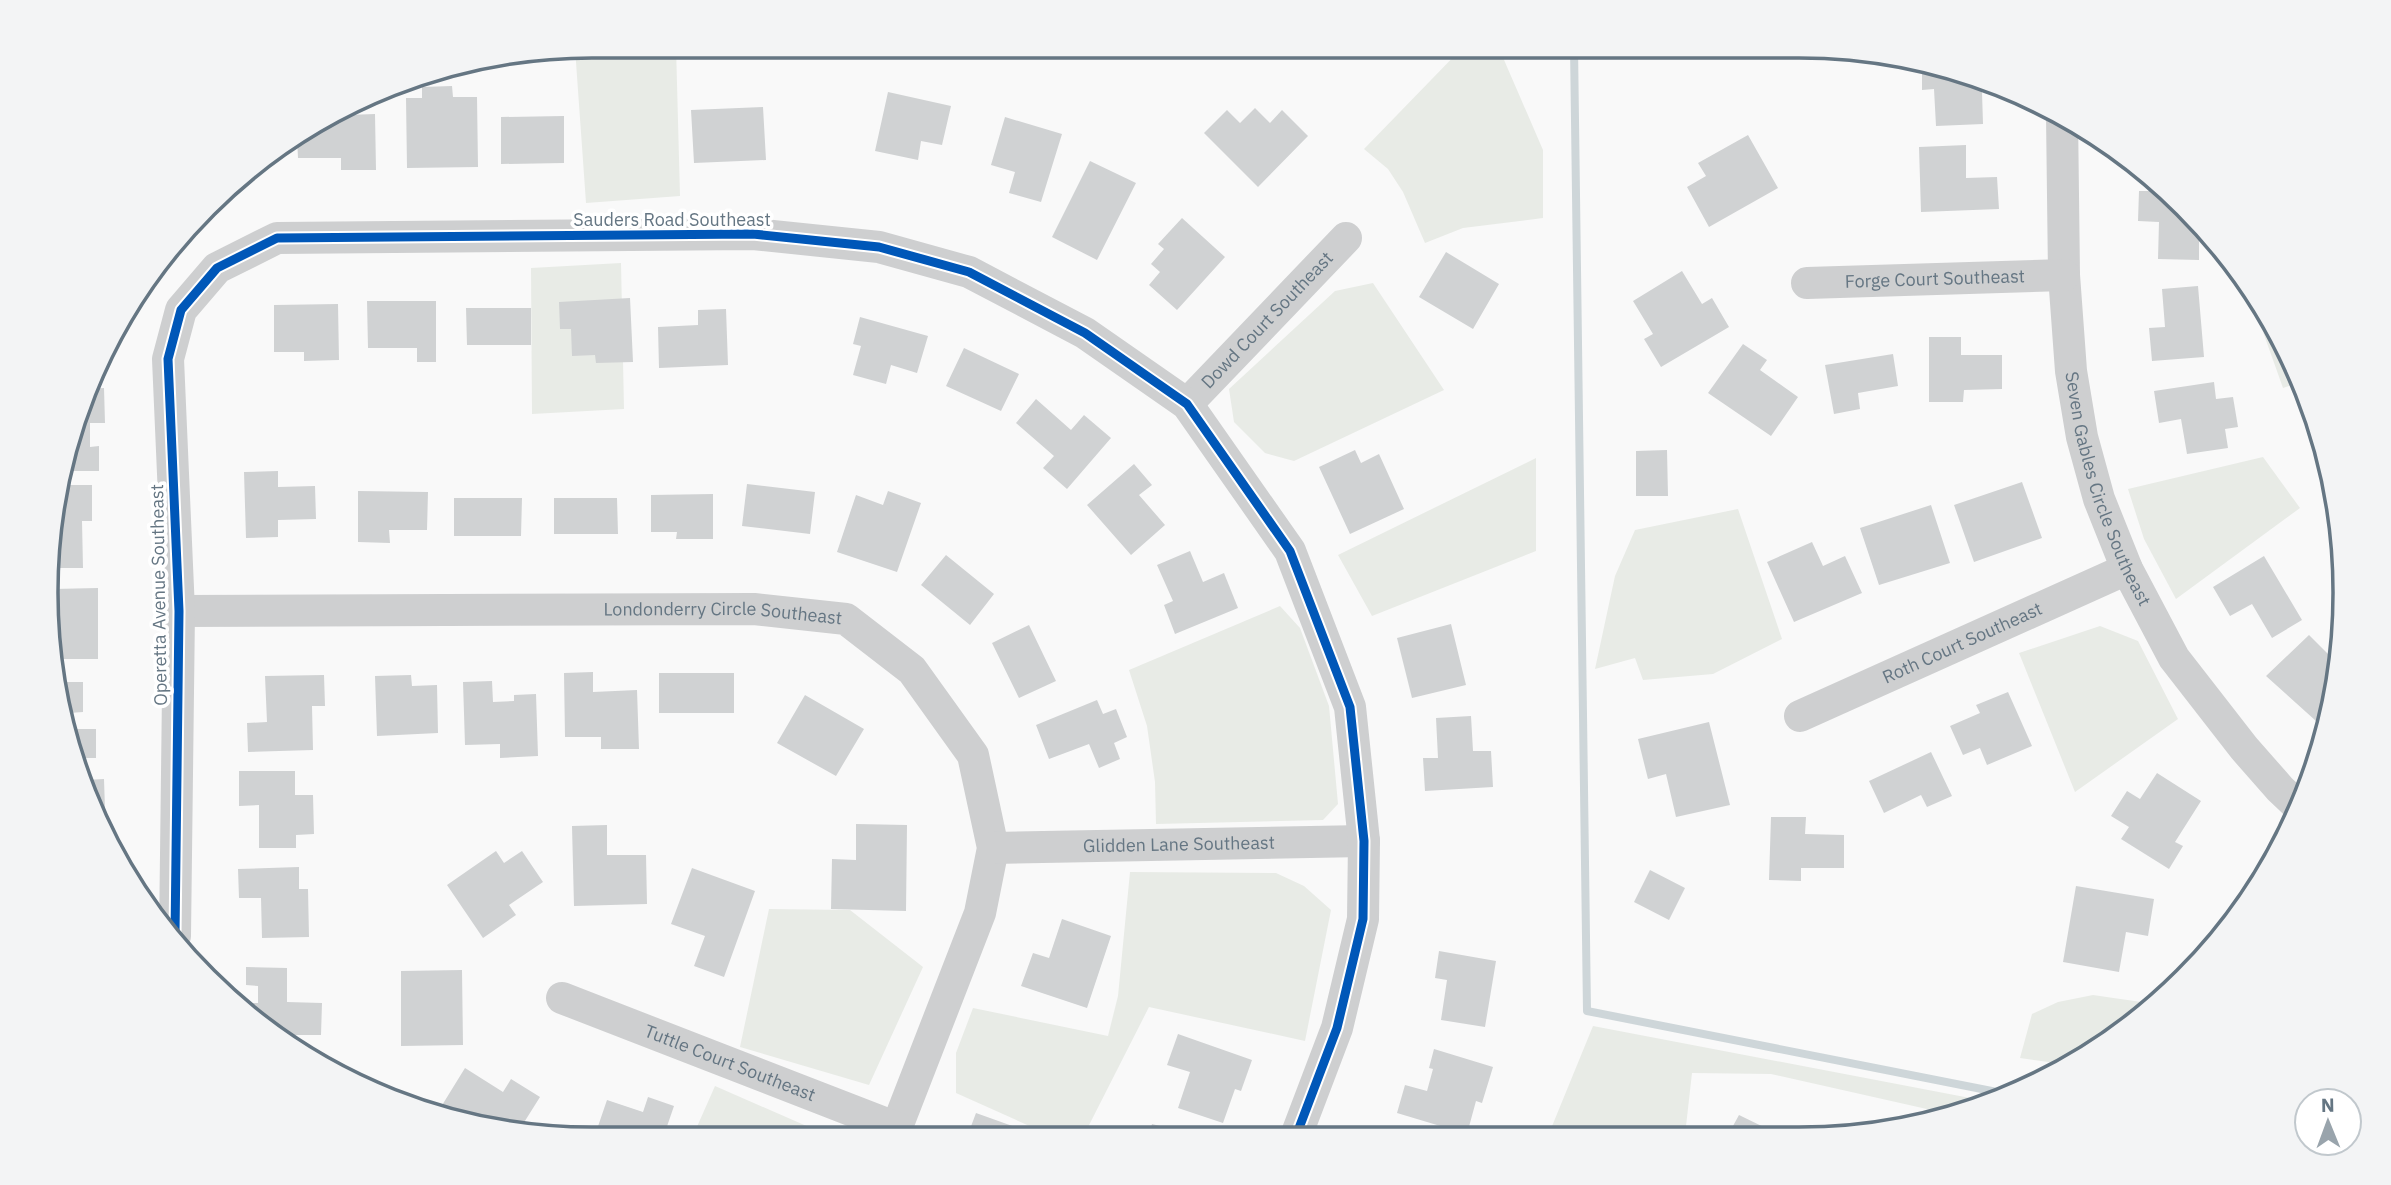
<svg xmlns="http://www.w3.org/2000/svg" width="2391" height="1185" font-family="'IBM Plex Sans',sans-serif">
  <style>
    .green { fill: #e8ebe6 }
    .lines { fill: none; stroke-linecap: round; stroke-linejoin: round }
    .stream { stroke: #ced6d9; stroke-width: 8 }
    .building { fill: #d0d2d3 }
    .minor { stroke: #cecfd0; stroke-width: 32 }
    .cycleway-casing { stroke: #fff; stroke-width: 13 }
    .cycleway { stroke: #0057b8; stroke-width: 9 }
    .labels { text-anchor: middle; stroke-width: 7; stroke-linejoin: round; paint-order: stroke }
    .street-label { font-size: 18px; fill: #657683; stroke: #fff }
    .rim { fill: none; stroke: #657683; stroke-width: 3.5 }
  </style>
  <rect width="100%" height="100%" fill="#f9f9f9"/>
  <path class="green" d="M 593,46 L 676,46 L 680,196 L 586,203 L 575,48 Z
    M 1464,46 L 1498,46 L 1543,150 L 1543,218 L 1463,228 L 1425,243 L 1403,192 L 1388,169 L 1364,149 Z
    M 621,263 L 624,409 L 532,414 L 531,268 Z
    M 1373,283 L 1444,390 L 1294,461 L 1265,453 L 1234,422 L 1229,389 L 1335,291 Z
    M 2262,305 L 2272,319 L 2301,382 L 2283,388 L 2262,329 Z
    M 2263,457 L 2300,508 L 2176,599 L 2144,539 L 2128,489 Z
    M 1536,458 L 1536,551 L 1372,616 L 1338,555 Z
    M 1738,509 L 1782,639 L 1713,674 L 1643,680 L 1635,658 L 1595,669 L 1615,576 L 1635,530 Z
    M 1280,606 L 1300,628 L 1329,706 L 1338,804 L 1323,820 L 1156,824 L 1155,782 L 1147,726 L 1129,670 Z
    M 2100,626 L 2138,641 L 2178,719 L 2075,792 L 2019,653 Z
    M 1130,872 L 1276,873 L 1304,886 L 1331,910 L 1305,1041 L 1149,1007 L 1083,1137 L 1045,1133 L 956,1093 L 956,1053 L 973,1008 L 1108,1036 L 1118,996 Z
    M 769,909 L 850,910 L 923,967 L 869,1085 L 740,1047 Z
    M 2093,995 L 2148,1003 L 2147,1008 L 2103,1047 L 2070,1065 L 2020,1058 L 2032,1014 L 2058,1002 Z
    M 1593,1026 L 1991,1102 L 1949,1114 L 1771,1074 L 1692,1073 L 1685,1135 L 1548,1136 Z
    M 715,1086 L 834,1138 L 692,1138 Z"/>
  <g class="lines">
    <path class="stream" d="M 1574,46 L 1587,1011 L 2012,1095"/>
  </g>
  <path class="building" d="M 1922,61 L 1940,64 L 1994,84 L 1993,91 L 1982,92 L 1983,124 L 1936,126 L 1934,89 L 1922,90 Z
    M 452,86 L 453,97 L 477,97 L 478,167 L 407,168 L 406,98 L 422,98 L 422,87 Z
    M 888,92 L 951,106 L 942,145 L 921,141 L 918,160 L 875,151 Z
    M 763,107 L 766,160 L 694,163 L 691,110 Z
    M 1255,108 L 1270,123 L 1282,110 L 1308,136 L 1258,187 L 1204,133 L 1227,110 L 1240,123 Z
    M 347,112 L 347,115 L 375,114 L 376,170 L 341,170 L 341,158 L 298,158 L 297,138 Z
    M 564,116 L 564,163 L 501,164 L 501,117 Z
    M 1005,117 L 1062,134 L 1041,202 L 1009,193 L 1015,172 L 991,165 Z
    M 1748,135 L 1778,188 L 1709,227 L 1687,187 L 1706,176 L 1698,163 Z
    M 1966,145 L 1966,178 L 1997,177 L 1999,209 L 1921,212 L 1919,147 Z
    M 1090,161 L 1136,183 L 1097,260 L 1052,237 Z
    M 2139,191 L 2166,191 L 2209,232 L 2214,240 L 2199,240 L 2199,260 L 2158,259 L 2159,222 L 2138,221 Z
    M 1182,218 L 1225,257 L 1177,310 L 1149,285 L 1160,272 L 1151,264 L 1164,249 L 1158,244 Z
    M 1446,252 L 1499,284 L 1473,329 L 1419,297 Z
    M 1682,271 L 1702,304 L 1712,298 L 1729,327 L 1661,367 L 1644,339 L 1653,334 L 1633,301 Z
    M 2198,286 L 2204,357 L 2152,361 L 2149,328 L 2165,327 L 2162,289 Z
    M 630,298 L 633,362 L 596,363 L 595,355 L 572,356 L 571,329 L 560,329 L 559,302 Z
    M 367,301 L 436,301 L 436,362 L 417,362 L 417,348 L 368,348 Z
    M 338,304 L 339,360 L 304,361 L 304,352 L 274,352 L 274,305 Z
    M 466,308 L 531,308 L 531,345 L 467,345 Z
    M 726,309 L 728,365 L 659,368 L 658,327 L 698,325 L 698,310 Z
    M 860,317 L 928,336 L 917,373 L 891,365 L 886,384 L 853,375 L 861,346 L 853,344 Z
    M 1929,337 L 1961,337 L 1961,355 L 2002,355 L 2002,389 L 1964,390 L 1963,402 L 1929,402 Z
    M 1743,344 L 1767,360 L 1760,370 L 1798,397 L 1771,436 L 1708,393 Z
    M 964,348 L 1019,374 L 1001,411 L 946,386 Z
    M 1893,354 L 1898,386 L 1858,393 L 1860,409 L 1834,414 L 1825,365 Z
    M 2214,382 L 2216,399 L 2233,397 L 2238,427 L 2225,429 L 2228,448 L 2187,454 L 2181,419 L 2159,423 L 2154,391 Z
    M 104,388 L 105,423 L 90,423 L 90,447 L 99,446 L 99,471 L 60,471 L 85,389 Z
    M 1036,399 L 1071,430 L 1084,415 L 1111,438 L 1067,489 L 1043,468 L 1054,456 L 1016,423 Z
    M 1355,450 L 1361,463 L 1379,454 L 1404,509 L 1350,534 L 1319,467 Z
    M 1667,450 L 1668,496 L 1636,496 L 1636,451 Z
    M 1134,464 L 1152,485 L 1139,495 L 1165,525 L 1131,555 L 1087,505 Z
    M 278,471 L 278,487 L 315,486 L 316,519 L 278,520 L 278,537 L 246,538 L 244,472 Z
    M 2022,482 L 2042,538 L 1974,562 L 1954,505 Z
    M 747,484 L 815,492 L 810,534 L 742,526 Z
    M 56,485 L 92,485 L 92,521 L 82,521 L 83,568 L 53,568 Z
    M 358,491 L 428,492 L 427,530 L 389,530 L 390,543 L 358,542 Z
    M 888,491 L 921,503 L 897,572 L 837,552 L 856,495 L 883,505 Z
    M 713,494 L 713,539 L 676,539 L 677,532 L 651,532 L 651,495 Z
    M 454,498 L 522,498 L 521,536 L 454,536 Z
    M 554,498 L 617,498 L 618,534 L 554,534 Z
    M 1931,505 L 1950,563 L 1879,585 L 1860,528 Z
    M 1812,542 L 1823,566 L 1845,556 L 1862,593 L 1794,622 L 1767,562 Z
    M 1190,551 L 1203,582 L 1224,573 L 1238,608 L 1175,634 L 1164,605 L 1173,601 L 1157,565 Z
    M 946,555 L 994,594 L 970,625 L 921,585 Z
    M 2264,556 L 2302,620 L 2272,638 L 2252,604 L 2230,616 L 2213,587 Z
    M 98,588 L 98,659 L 50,659 L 53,589 Z
    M 1451,624 L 1466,685 L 1412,698 L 1397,638 Z
    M 1029,625 L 1056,681 L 1019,698 L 992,643 Z
    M 2309,635 L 2338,664 L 2332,706 L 2316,721 L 2266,676 Z
    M 593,672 L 593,692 L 637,690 L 639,749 L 601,749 L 601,737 L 565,737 L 564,673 Z
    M 659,673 L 734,673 L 734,713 L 659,713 Z
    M 324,675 L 325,706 L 312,706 L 313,750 L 248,752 L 247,723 L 267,722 L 265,676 Z
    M 411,675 L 412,686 L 437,685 L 438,733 L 377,736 L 375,676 Z
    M 492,681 L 493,702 L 514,701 L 514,695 L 536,694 L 538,756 L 500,758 L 500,744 L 465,745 L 463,682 Z
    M 56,682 L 83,682 L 83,712 L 69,713 L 68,722 Z
    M 2008,692 L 2032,746 L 1987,765 L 1980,748 L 1963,755 L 1950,726 L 1980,713 L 1976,705 Z
    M 805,695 L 864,729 L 836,776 L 777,743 Z
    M 1097,700 L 1103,714 L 1116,709 L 1127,737 L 1114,743 L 1120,759 L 1099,768 L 1089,744 L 1049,759 L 1036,725 Z
    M 1471,716 L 1473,751 L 1491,751 L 1493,787 L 1425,791 L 1423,758 L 1438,758 L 1436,718 Z
    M 1709,722 L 1730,805 L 1676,817 L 1666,774 L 1648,779 L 1638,739 Z
    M 70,729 L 96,729 L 96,758 L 79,758 Z
    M 1931,752 L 1952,796 L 1927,807 L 1921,795 L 1884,813 L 1869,781 Z
    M 239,771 L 295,771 L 295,795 L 313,795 L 314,834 L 296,835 L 296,848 L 259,848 L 259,805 L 239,806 Z
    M 2157,773 L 2201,801 L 2175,842 L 2183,846 L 2169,869 L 2121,839 L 2129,827 L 2111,816 L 2127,791 L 2140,799 Z
    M 104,779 L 106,840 L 102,834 L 85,780 Z
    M 1771,817 L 1806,817 L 1805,834 L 1844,835 L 1844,868 L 1801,868 L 1801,881 L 1769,880 Z
    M 856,824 L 907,825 L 906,911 L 831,909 L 832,859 L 856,860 Z
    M 607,825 L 607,855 L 646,855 L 647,904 L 574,906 L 572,826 Z
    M 496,851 L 504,863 L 522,851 L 543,882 L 509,905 L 516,915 L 483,938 L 447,885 Z
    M 299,867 L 299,889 L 308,889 L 309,937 L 262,938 L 261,898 L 239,898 L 238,869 Z
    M 692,868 L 755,891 L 724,977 L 694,966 L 705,936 L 671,924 Z
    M 1650,870 L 1685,888 L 1669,920 L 1634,902 Z
    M 2076,886 L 2154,899 L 2148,936 L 2126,932 L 2119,972 L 2063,962 Z
    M 1062,919 L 1111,936 L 1087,1008 L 1021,986 L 1033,953 L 1049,958 Z
    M 1439,951 L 1496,961 L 1485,1027 L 1441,1020 L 1447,980 L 1435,978 Z
    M 246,967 L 287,968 L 287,1002 L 322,1003 L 321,1035 L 284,1035 L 239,1003 L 258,1003 L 258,986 L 246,985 Z
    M 462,970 L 463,1045 L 401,1046 L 401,971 Z
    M 1178,1034 L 1252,1060 L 1241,1091 L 1235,1089 L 1223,1123 L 1178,1108 L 1190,1072 L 1167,1065 Z
    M 1434,1049 L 1493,1067 L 1482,1103 L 1476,1101 L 1467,1134 L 1397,1113 L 1405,1085 L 1427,1091 L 1433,1069 L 1429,1068 Z
    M 465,1068 L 503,1092 L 511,1079 L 540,1097 L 518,1132 L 451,1121 L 436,1115 Z
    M 648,1097 L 674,1106 L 663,1138 L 594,1138 L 607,1100 L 643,1112 Z
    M 976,1113 L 1026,1131 L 1024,1137 L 967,1137 Z
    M 1739,1115 L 1776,1133 L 1775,1135 L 1728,1135 Z
    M 1152,1124 L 1199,1136 L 1199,1137 L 1148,1137 Z
    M 1372,1127 L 1395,1136 L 1369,1136 Z"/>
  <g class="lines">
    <g class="minor">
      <path id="s1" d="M 2062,115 L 2064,275 L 2071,371 L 2082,437 L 2099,499 L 2127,569 L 2174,658 L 2244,748 L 2280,789 L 2299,807"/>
      <path id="s2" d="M 1807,283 L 2064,275"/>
      <path id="s3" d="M 1187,404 L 1346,238"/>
      <path id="s4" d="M 179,611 L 754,609 L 846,619 L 912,670 L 973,755 L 993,848 L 980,913 L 893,1137"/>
      <path id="s5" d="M 1800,716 L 2127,569"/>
      <path id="s6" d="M 993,848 L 1364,841"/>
      <path d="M 175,936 L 179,611 L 168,359 L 181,310 L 217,268 L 277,238 L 753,234 L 879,247 L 969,272 L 1085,333 L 1187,404 L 1290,551 L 1350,707 L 1364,841 L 1363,919 L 1337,1028 L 1296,1136"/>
      <path id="s7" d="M 562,998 L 897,1128"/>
    </g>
    <g class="cycleway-casing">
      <path id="cycleway" d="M 175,936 L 179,611 L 168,359 L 181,310 L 217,268 L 277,238 L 753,234 L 879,247 L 969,272 L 1085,333 L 1187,404 L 1290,551 L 1350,707 L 1364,841 L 1363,919 L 1337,1028 L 1296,1136"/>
    </g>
    <use href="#cycleway" class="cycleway"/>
  </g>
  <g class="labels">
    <g class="street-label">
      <text x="672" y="226">Sauders Road Southeast</text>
      <text dy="6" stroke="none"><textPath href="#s2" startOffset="128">Forge Court Southeast</textPath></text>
      <text dy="6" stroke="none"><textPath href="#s3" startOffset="116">Dowd Court Southeast</textPath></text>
      <text dy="6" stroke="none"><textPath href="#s1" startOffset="380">Seven Gables Circle Southeast</textPath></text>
      <text transform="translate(159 595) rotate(-91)" y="6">Operetta Avenue Southeast</text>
      <text dy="6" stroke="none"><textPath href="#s4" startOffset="544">Londonderry Circle Southeast</textPath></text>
      <text dy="6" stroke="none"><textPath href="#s5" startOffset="178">Roth Court Southeast</textPath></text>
      <text dy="6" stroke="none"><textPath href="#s6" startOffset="186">Glidden Lane Southeast</textPath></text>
      <text dy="6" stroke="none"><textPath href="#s7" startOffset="180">Tuttle Court Southeast</textPath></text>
    </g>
  </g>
  <path d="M0 0H2391V1185H0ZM592 58H1799A534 534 0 0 1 2333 592V593A534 534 0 0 1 1799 1127H592A534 534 0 0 1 58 593V592A534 534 0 0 1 592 58Z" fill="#f3f4f5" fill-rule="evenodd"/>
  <path class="rim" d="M592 58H1799A534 534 0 0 1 2333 592V593A534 534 0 0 1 1799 1127H592A534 534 0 0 1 58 593V592A534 534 0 0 1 592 58Z"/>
  <g transform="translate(2328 1122) rotate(359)"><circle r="33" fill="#ffffff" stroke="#c1c8cd" stroke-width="2"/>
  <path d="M0-5L12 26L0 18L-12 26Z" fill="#99a4ac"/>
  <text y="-10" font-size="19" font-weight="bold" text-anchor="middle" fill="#657683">N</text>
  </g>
</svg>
